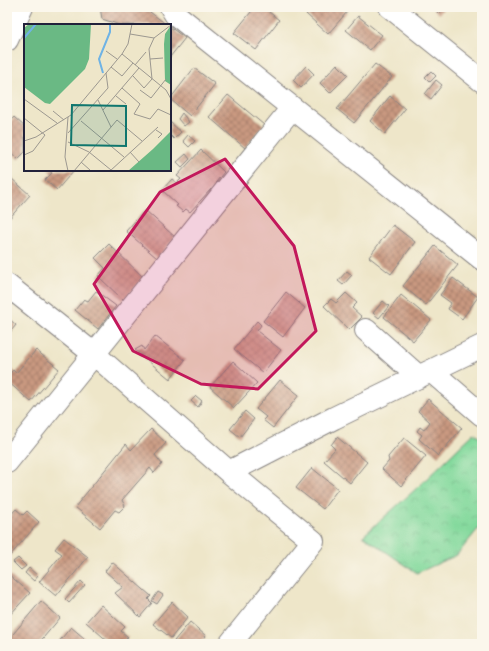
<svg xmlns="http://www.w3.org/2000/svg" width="489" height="651" font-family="Mynerve,sans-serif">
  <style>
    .park { fill: url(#park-crowns); stroke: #527e6c }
    .building { fill: url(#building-cross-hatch) }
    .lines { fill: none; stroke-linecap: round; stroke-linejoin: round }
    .minor-casing { stroke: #888482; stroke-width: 24 }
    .tertiary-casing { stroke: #888482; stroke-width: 24 }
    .minor { stroke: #fff; stroke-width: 22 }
    .tertiary { stroke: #fff; stroke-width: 22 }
    .marked { fill: #c2185b; fill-opacity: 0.2; stroke: #c2185b; stroke-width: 3; stroke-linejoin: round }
    .inset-river { fill: none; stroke: #6fb3e5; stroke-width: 2 }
    .inset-road { fill: none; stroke: #9c9890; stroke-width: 1 }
    .view { fill: #0f766e; fill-opacity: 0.15; stroke: #0f766e; stroke-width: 2 }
    .inset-edge { fill: none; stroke: #22223b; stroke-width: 2 }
  </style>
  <defs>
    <pattern id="park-crowns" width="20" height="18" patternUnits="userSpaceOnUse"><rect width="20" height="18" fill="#83d99c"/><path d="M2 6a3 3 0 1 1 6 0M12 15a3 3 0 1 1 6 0" fill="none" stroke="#71ba87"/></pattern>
    <pattern id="building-cross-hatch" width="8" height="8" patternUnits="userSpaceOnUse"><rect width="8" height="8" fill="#c99980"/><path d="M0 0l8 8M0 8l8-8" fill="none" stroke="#a37c6a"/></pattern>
  </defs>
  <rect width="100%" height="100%" fill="#fbf7ec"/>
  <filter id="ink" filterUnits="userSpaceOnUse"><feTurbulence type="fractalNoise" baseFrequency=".025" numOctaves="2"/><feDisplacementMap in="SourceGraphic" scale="8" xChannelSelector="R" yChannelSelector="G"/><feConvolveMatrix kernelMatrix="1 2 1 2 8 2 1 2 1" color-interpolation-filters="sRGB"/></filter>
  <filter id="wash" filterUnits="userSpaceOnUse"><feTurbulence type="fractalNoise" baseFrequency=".012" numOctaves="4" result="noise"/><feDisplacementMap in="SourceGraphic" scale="16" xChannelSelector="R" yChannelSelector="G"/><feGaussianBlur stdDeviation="0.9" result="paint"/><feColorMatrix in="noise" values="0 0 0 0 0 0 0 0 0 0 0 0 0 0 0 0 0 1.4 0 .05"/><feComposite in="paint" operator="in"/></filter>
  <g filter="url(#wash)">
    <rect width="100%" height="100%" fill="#eee6c9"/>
    <path class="park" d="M 474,433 L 482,439 L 482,524 L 457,555 L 417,573 L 363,536 L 418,487 Z"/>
    <g id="blocks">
      <path class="building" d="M 100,7 L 133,7 L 146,9 L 167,25 L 120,25 L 102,19 Z
        M 255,7 L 263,7 L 279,20 L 256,50 L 234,33 Z
        M 312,7 L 341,7 L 347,12 L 328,34 L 306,14 Z
        M 432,7 L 445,7 L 439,14 Z
        M 358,16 L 382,35 L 370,50 L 346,30 Z
        M 170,27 L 185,38 L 170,57 Z
        M 337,64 L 348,75 L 330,93 L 320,83 Z
        M 375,64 L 392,77 L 354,123 L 337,109 Z
        M 306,66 L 314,74 L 301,88 L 293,80 Z
        M 194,68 L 215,84 L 190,116 L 170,99 Z
        M 431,71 L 436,76 L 430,82 L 425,77 Z
        M 436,80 L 442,85 L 431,99 L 425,94 Z
        M 228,95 L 264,125 L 245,148 L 209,117 Z
        M 390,96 L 405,109 L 385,134 L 370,121 Z
        M 182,113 L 189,122 L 184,126 L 178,119 Z
        M 14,117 L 25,127 L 25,152 L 18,159 L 7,149 L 7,125 Z
        M 170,122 L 181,132 L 174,139 L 170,135 Z
        M 188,135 L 195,141 L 189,147 L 183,141 Z
        M 201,150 L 224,172 L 216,182 L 222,187 L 216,193 L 211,189 L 190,212 L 186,209 L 183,212 L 176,206 L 178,205 L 162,190 L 172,179 L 177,183 L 181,179 L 177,176 Z
        M 186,154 L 190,159 L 182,167 L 177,162 Z
        M 48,170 L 74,170 L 57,190 L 45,180 L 52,173 Z
        M 11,178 L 30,195 L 7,221 L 7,182 Z
        M 145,210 L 175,237 L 157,258 L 126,231 Z
        M 393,225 L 415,242 L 391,274 L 369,257 Z
        M 109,244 L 144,278 L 123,300 L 98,276 L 105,268 L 95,258 Z
        M 435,246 L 458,265 L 426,305 L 403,286 Z
        M 347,271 L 352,275 L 343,285 L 338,281 Z
        M 453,278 L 478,297 L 462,319 L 448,309 L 451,303 L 440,295 Z
        M 96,291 L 116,306 L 98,329 L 75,310 L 84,299 L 88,301 Z
        M 286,292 L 305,308 L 283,337 L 263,321 Z
        M 346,293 L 357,303 L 352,308 L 362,317 L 349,330 L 324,306 L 331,299 L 336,303 Z
        M 401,295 L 431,320 L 413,341 L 384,317 Z
        M 383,301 L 389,306 L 379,318 L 373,313 Z
        M 7,317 L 16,325 L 7,336 Z
        M 257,321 L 261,325 L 257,331 L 281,350 L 263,373 L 234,349 Z
        M 155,336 L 185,360 L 170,379 L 135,350 L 142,346 L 144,350 Z
        M 36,350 L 59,369 L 31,402 L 7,381 L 7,377 L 13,370 L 16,373 Z
        M 233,361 L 257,383 L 234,408 L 210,387 Z
        M 280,380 L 299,395 L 273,428 L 263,420 L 266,417 L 256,409 Z
        M 196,396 L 202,401 L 198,407 L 191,401 Z
        M 428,399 L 462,428 L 438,456 L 419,439 L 422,435 L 417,431 L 420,427 L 424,430 L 430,422 L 418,411 Z
        M 245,411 L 254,419 L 240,437 L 230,429 Z
        M 151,429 L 166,443 L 155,455 L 162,464 L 154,473 L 150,468 L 122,500 L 125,506 L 119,512 L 115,510 L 100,528 L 75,507 L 126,444 L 131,450 Z
        M 337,437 L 367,462 L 350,483 L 324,461 L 335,449 L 331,445 Z
        M 404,438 L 426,456 L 401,486 L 382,469 L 389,461 L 388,457 Z
        M 312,468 L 338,489 L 323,509 L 296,488 Z
        M 16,509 L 23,515 L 27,511 L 39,522 L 9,557 L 7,555 L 7,519 Z
        M 64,538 L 88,557 L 56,596 L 39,582 L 62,554 L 55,549 Z
        M 18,558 L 26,566 L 21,570 L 13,562 Z
        M 112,562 L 151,596 L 148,599 L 152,603 L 140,617 L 115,593 L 123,587 L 105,571 Z
        M 29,568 L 38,576 L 34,581 L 25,573 Z
        M 7,573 L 30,593 L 7,618 Z
        M 81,581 L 85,585 L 69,603 L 65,599 Z
        M 158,592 L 163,595 L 157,604 L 152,601 Z
        M 41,601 L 60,618 L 38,644 L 13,644 L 8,640 Z
        M 172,602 L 188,617 L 171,638 L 153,624 Z
        M 101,605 L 125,627 L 121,631 L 128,637 L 121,644 L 111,644 L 86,622 Z
        M 190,622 L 206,636 L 199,644 L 178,644 L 174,641 Z
        M 71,627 L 91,644 L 57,644 Z"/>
    </g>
  </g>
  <g filter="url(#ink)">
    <use href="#blocks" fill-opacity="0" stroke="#888482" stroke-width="1"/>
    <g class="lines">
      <g class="minor-casing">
        <path id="minor" d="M 171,7 L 175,14 L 482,259
          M 7,40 L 22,7
          M 7,285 L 94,354 L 229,472 L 313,541 L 230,644
          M 366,330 L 419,377
          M 431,371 L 482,415
          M 7,462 L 292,108
          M 229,472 L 334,418 L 482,346"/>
      </g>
      <g class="tertiary-casing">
        <path id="tertiary" d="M 390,7 L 482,81"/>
      </g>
      <use href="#minor" class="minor"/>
      <use href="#tertiary" class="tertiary"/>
    </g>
  </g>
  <path class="marked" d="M 225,159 L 294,246 L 316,331 L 258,389 L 201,384 L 133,351 L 94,284 L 160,192 Z"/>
  <g transform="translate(24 24)">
    <rect width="147" height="147" fill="#eee6c9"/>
    <path d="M 5,0 L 67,0 L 65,35 L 61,45 L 26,80 L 21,79 L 0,63 L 0,4 ZM 147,1 L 147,61 L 141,57 L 140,20 L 141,10 ZM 147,107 L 147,147 L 104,147 L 129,125 Z" fill="#6ab984"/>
    <path class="inset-river" d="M 0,14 L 12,0M 79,49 L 75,35 L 86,8 L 86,0"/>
    <path class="inset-road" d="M 108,0 L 104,20 L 98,30 L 142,66 L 147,75M 106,10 L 130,14M 82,27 L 93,35M 126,35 L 139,34M 111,41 L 122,28M 87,43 L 98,52 L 109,39M 109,52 L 120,64 L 128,55 L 125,25 L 130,14 L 147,1M 98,64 L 116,80 L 110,90 L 126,95 L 134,85 L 147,91M 116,66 L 127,74 L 142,55M 92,72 L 102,80M 0,75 L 33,99M 74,76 L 87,103M 79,86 L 115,44M 29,87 L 40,96M 0,94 L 21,111 L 9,127 L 0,131M 57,97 L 100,133M 132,106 L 138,110 L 134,114M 44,109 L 84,64 L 82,49M 0,117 L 12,113 L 47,91 L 98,30M 44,118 L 65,128 L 87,146M 106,128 L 115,138M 57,138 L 66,146M 44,147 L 41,133 L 44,93M 50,147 L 93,96 L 118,117M 86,147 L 134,103"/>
    <path class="view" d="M 48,81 L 102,82 L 102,122 L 47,121 Z"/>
    <rect width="147" height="147" class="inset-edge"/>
  </g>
  <rect width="489" height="651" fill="none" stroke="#fbf7ec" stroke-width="24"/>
</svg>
